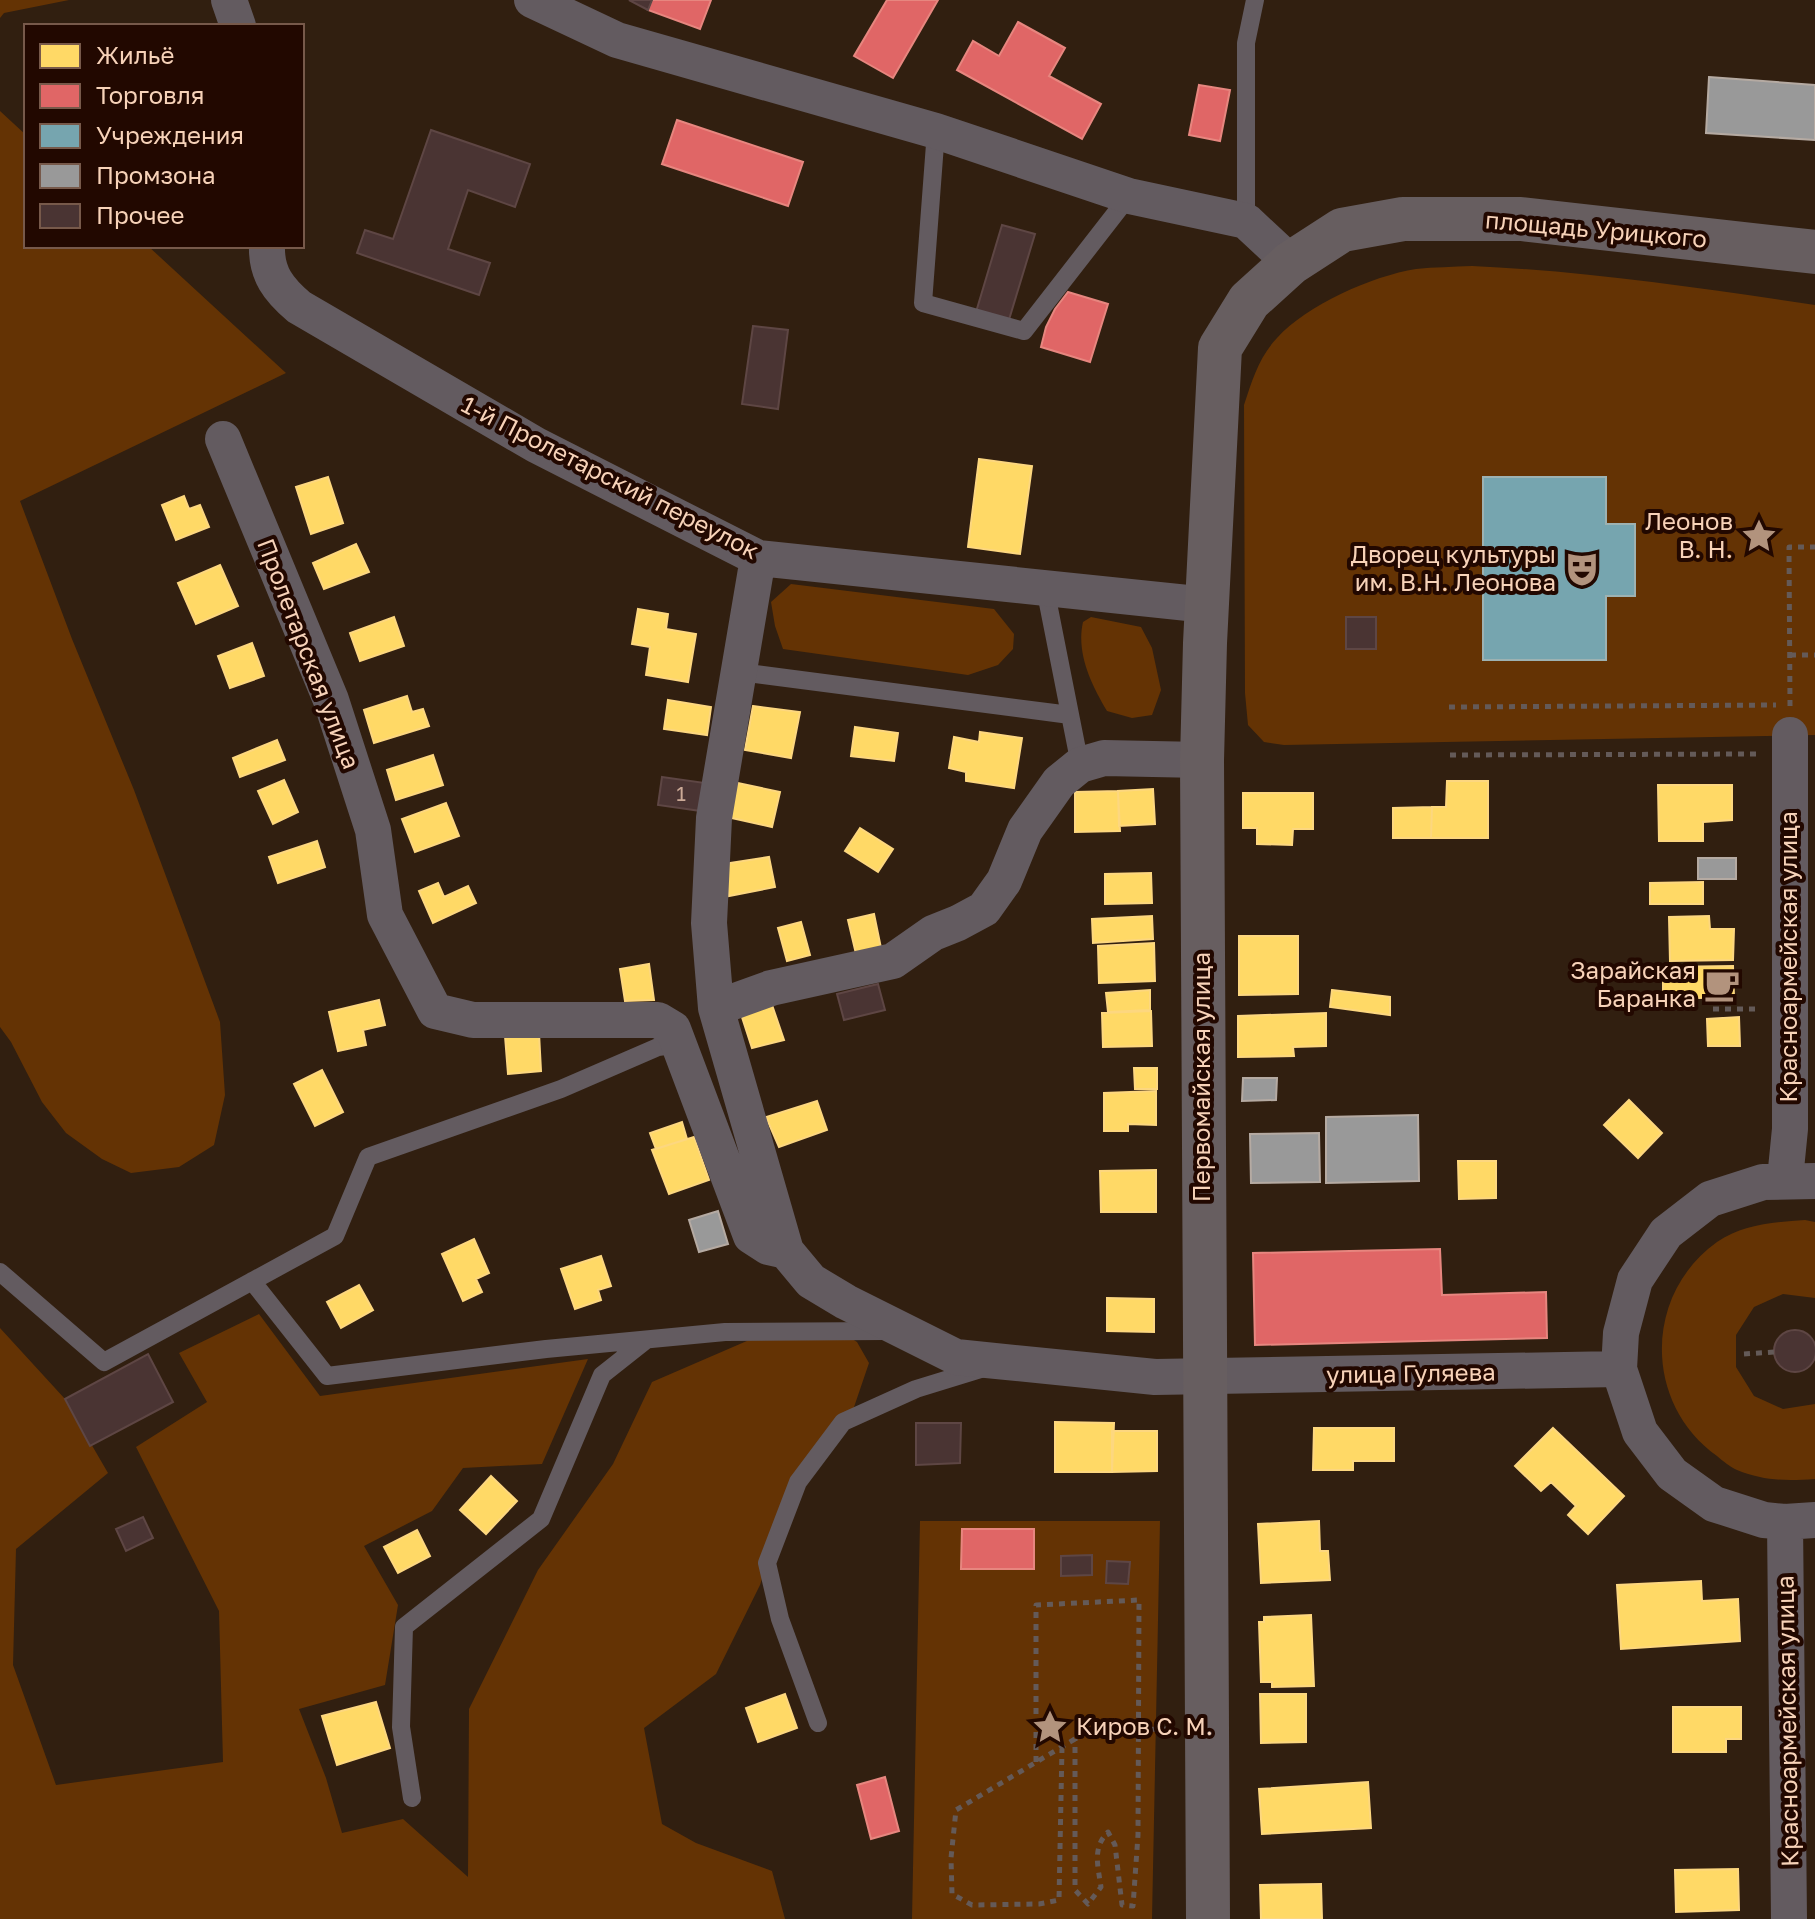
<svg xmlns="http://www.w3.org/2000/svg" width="1815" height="1919" font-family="'Golos Text',sans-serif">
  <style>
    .green { fill: #643304 }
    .homes { fill: #ffd966; stroke: #fdd77f; stroke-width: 2 }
    .shops { fill: #e06666; stroke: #e7867f; stroke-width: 2 }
    .public { fill: #76a5af; stroke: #9db2b2; stroke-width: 2 }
    .industry { fill: #999; stroke: #b5aaa2; stroke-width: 2 }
    .building { fill: #4a3433; stroke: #5e4644; stroke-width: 2 }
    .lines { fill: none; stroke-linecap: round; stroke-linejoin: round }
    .path { stroke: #645a58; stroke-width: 5; stroke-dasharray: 6 6; stroke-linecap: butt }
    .service { stroke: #635b60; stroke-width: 18 }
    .minor { stroke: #635b60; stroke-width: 36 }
    .secondary { stroke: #675e60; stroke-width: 44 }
    .labels { text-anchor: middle; stroke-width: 8; stroke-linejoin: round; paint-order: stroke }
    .number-label { font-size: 20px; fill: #ccaa97 }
    .street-label { font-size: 24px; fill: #f7d2b8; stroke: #220800 }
    .poi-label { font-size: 24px; fill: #f7d2b8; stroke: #220800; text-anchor: end }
  </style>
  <rect width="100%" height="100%" fill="#311f10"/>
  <path class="green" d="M 0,0 L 69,0 L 4,13 L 0,18 Z
    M 0,111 L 26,135 L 26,246 L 148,246 L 286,373 L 20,501 L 72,639 L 134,790 L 220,1022 L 225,1095 L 214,1145 L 179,1167 L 131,1173 L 102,1159 L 66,1133 L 42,1102 L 11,1042 L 0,1027 Z
    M 1472,266 C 1587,271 1701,288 1815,305 L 1815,735 L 1284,745 L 1264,742 L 1248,725 L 1245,693 L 1244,405 C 1252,381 1259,357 1277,338 C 1307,305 1372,276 1416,269 C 1434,267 1453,267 1472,266 Z
    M 791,584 L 994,609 L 1014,634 L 1013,649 L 998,665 L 968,675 L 783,649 L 775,626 L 771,602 Z
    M 1091,617 L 1141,627 L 1152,648 L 1161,690 L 1152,715 L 1132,718 L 1107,711 C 1091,684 1076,653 1083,622 Z
    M 1805,1220 L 1815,1222 L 1815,1298 L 1783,1294 L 1754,1307 L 1736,1335 L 1736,1367 L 1754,1396 L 1783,1409 L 1815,1404 L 1815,1479 C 1786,1481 1764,1481 1737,1470 C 1730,1467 1723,1461 1717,1456 C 1644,1404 1643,1295 1717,1242 C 1743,1224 1774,1222 1805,1220 Z
    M 259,1314 L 320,1396 L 588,1359 L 542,1464 L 463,1468 L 432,1511 L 364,1546 L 398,1605 L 385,1685 L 299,1709 L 326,1778 L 342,1833 L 403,1819 L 468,1877 L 469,1709 L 538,1570 L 613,1464 L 652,1382 L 763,1334 L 838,1330 L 857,1342 L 869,1363 L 853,1410 L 788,1495 L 760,1585 L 716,1674 L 644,1728 L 662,1824 L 696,1843 L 772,1871 L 785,1919 L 0,1919 L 0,1328 L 65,1399 L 108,1473 L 16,1549 L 13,1665 L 56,1785 L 223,1762 L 219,1611 L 136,1447 L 207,1402 L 179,1353 Z
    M 920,1521 L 1160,1521 L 1152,1919 L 912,1919 Z"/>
  <path class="homes" d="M 979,459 L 1032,466 L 1020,554 L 968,547 Z
    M 328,477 L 343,523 L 311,534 L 296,487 Z
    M 184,496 L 189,509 L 200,505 L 209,527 L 176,540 L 162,505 Z
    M 356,544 L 369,572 L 324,589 L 313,563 Z
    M 220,565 L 238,606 L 196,624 L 178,583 Z
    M 638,609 L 668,614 L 666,629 L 696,634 L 688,682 L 646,675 L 650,647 L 632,644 Z
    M 394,617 L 404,646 L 360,661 L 350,633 Z
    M 252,643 L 264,676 L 230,688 L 218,656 Z
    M 407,696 L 412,712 L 423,709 L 429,726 L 374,743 L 364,710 Z
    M 668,700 L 711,707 L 707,735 L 664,729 Z
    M 753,706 L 800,712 L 791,758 L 745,750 Z
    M 855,727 L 898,733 L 894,761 L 851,756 Z
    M 980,732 L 1022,738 L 1014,788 L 966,781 L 966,772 L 949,768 L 954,737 L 979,742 Z
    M 277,740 L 285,760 L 240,777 L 233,758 Z
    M 433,755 L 443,785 L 396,800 L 387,770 Z
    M 284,780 L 298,812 L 273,824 L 258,791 Z
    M 1447,781 L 1488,781 L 1488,838 L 1431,838 L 1432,807 L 1446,807 Z
    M 733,782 L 780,792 L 772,827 L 727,817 Z
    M 1658,785 L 1732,785 L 1732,820 L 1703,822 L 1703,841 L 1659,841 Z
    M 1153,789 L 1155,824 L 1119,826 L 1118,791 Z
    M 1118,791 L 1120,831 L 1075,832 L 1075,792 Z
    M 1243,793 L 1313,793 L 1313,829 L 1293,829 L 1292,845 L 1257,844 L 1257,828 L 1243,828 Z
    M 446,803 L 459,836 L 415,852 L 402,819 Z
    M 1432,807 L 1431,838 L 1393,838 L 1393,808 Z
    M 860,828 L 893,849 L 878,872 L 845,851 Z
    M 317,841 L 325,867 L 278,883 L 269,857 Z
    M 769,857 L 775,887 L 729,896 L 723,864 Z
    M 1151,873 L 1152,903 L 1105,904 L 1105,874 Z
    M 1703,882 L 1703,904 L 1650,904 L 1650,883 Z
    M 438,883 L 444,897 L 468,886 L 476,903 L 433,923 L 419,891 Z
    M 874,914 L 882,953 L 857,958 L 848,920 Z
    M 1152,916 L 1153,939 L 1093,943 L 1092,919 Z
    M 1709,916 L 1710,929 L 1734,929 L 1733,960 L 1670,961 L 1669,917 Z
    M 801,922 L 810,955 L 787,961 L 778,928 Z
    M 1239,936 L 1298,936 L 1298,994 L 1239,995 Z
    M 1154,943 L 1155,981 L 1099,983 L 1098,946 Z
    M 649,964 L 654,1000 L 625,1001 L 620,969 Z
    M 1733,966 L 1734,997 L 1663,999 L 1663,967 Z
    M 1150,990 L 1150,1010 L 1108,1012 L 1106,993 Z
    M 1332,990 L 1390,997 L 1390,1015 L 1330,1007 Z
    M 379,1000 L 385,1025 L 363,1030 L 366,1045 L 338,1051 L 329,1012 Z
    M 771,1002 L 784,1040 L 752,1048 L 740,1011 Z
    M 1151,1011 L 1152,1046 L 1103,1047 L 1102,1013 Z
    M 1326,1013 L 1326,1046 L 1293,1047 L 1294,1056 L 1238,1057 L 1238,1016 Z
    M 1739,1017 L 1740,1046 L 1708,1046 L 1707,1019 Z
    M 539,1033 L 541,1071 L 508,1074 L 505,1036 Z
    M 1134,1068 L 1157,1068 L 1157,1089 L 1135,1089 Z
    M 322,1070 L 343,1112 L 315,1126 L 294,1084 Z
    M 1156,1091 L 1156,1125 L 1128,1124 L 1128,1131 L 1104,1131 L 1104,1093 Z
    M 1629,1100 L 1662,1133 L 1638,1158 L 1604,1125 Z
    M 817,1101 L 827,1130 L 779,1147 L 766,1117 Z
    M 682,1122 L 687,1139 L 656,1149 L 650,1133 Z
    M 694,1137 L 709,1180 L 669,1194 L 652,1150 Z
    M 1458,1161 L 1496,1161 L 1496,1198 L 1459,1199 Z
    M 1156,1170 L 1156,1212 L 1101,1212 L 1100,1171 Z
    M 474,1239 L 489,1273 L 476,1279 L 482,1292 L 463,1301 L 442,1254 Z
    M 601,1256 L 611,1286 L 598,1290 L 601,1300 L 575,1309 L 561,1269 Z
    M 359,1285 L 373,1310 L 341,1328 L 327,1302 Z
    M 1107,1298 L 1154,1299 L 1154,1332 L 1107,1331 Z
    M 1055,1422 L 1114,1423 L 1112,1472 L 1055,1472 Z
    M 1314,1428 L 1394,1428 L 1394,1461 L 1353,1461 L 1353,1470 L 1313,1470 Z
    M 1553,1428 L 1624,1496 L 1588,1534 L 1568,1515 L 1576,1506 L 1551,1482 L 1541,1491 L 1515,1466 Z
    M 1112,1431 L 1157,1431 L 1157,1471 L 1112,1472 Z
    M 491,1476 L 517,1501 L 486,1534 L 460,1510 Z
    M 1319,1521 L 1320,1551 L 1328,1551 L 1330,1580 L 1261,1583 L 1258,1524 Z
    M 417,1530 L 430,1556 L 398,1573 L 384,1547 Z
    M 1701,1581 L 1702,1601 L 1738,1599 L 1740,1641 L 1621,1649 L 1617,1585 Z
    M 1311,1615 L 1314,1686 L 1272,1687 L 1272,1682 L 1261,1682 L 1259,1622 L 1264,1622 L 1264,1617 Z
    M 785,1694 L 797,1728 L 758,1742 L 746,1708 Z
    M 1260,1694 L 1306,1694 L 1306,1742 L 1261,1743 Z
    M 376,1702 L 390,1748 L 337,1765 L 322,1716 Z
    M 1673,1707 L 1741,1707 L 1741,1739 L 1726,1739 L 1726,1752 L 1673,1752 Z
    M 1368,1782 L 1371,1828 L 1262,1834 L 1259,1789 Z
    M 1738,1869 L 1739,1910 L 1676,1912 L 1675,1870 Z
    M 1321,1884 L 1322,1919 L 1261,1919 L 1260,1885 Z"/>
  <path class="shops" d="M 652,0 L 711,0 L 700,29 L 648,10 Z
    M 887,0 L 938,0 L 893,78 L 854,56 Z
    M 1018,22 L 1065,48 L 1049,76 L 1101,104 L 1082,139 L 957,70 L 973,41 L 999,56 Z
    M 1199,85 L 1230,90 L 1220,141 L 1189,135 Z
    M 677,120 L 803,162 L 788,206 L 662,164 Z
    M 1068,292 L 1108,304 L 1090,362 L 1041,347 L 1046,327 L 1055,309 Z
    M 1440,1249 L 1442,1295 L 1546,1292 L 1547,1338 L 1255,1345 L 1253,1253 Z
    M 962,1529 L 1034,1529 L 1034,1569 L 961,1569 Z
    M 885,1777 L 899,1831 L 871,1839 L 857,1785 Z"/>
  <path class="public" d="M 1483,477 L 1606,477 L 1606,524 L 1635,524 L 1635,596 L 1606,596 L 1606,660 L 1483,660 Z"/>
  <path class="industry" d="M 1709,77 L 1815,85 L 1815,140 L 1706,133 Z
    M 1698,858 L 1736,858 L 1736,879 L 1698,879 Z
    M 1243,1078 L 1277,1078 L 1276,1100 L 1242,1101 Z
    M 1418,1115 L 1419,1181 L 1326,1183 L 1326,1117 Z
    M 1319,1133 L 1320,1182 L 1251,1183 L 1250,1134 Z
    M 718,1211 L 728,1244 L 699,1252 L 689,1220 Z"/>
  <path class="building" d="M 629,0 L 652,0 L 648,10 Z
    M 431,130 L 530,164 L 515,207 L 468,190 L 448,249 L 490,263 L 479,295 L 357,253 L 365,230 L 393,239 Z
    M 1002,225 L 1035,234 L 1008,323 L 976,312 Z
    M 753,326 L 788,330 L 778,409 L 742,404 Z
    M 1346,617 L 1376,617 L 1376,649 L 1346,649 Z
    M 662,777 L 705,783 L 701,811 L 658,805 Z
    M 878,984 L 885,1010 L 844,1020 L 837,994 Z
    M1774 1351a21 21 0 1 1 42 0a21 21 0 1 1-42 0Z
    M 148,1354 L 173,1402 L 90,1446 L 65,1399 Z
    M 916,1423 L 961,1423 L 960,1463 L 916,1465 Z
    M 143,1517 L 153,1538 L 126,1551 L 116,1529 Z
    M 1092,1555 L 1092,1575 L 1061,1576 L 1061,1556 Z
    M 1107,1561 L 1130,1562 L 1128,1584 L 1106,1583 Z"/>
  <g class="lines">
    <path class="path" d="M 1790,655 L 1815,655
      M 1790,706 L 1789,547 L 1815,547
      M 1449,707 L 1776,705
      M 1450,755 L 1758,754
      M 1712,998 L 1712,1009 L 1760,1009
      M 1744,1354 L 1774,1352
      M 1062,1747 L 1059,1900 L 1039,1904 L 972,1905 L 952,1894 L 951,1858 L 956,1810 L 1090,1730 L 1174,1729
      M 1036,1762 L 1036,1605 L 1139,1600 L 1138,1835 L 1133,1906 L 1122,1905 L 1115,1845 L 1108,1832 C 1092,1848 1098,1866 1101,1887 L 1088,1904 L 1075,1890 L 1075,1739"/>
    <path class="service" d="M 936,131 L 923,303 L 1024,331 L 1129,196
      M 1246,221 L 1246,43 L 1255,0
      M 1045,588 L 1080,765
      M 740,672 L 1070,715
      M 0,1272 L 104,1362 L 335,1236 L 368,1157 L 561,1089 L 658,1047 L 679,1044
      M 252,1281 L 327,1376 L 546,1349 L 725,1332 L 885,1331
      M 818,1723 L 780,1619 L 767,1563 L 798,1482 L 843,1422 L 916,1389 L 981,1369
      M 412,1798 L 401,1727 L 404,1627 L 541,1519 L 602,1375 L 645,1341"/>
    <path class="minor" d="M 229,0 L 238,26
      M 532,0 L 617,40 L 936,131 L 1129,196 L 1246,221 L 1291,263
      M 267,246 C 266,274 279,290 299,307 L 536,445 L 758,558 L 1207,605
      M 223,439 L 331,700 L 373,830 L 385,915 L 435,1011 L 473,1020 L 658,1020 L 673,1029 L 751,1236 L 768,1247 L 786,1251 L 811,1281 L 846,1302 L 956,1357 L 1155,1377 L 1619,1369
      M 758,558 L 714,818 L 709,923 L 716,1008 L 786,1251
      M 716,1008 L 771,988 L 893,961 L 933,933 L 958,923 L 984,909 L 1004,881 L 1025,830 L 1059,782 L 1080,765 L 1104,758 L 1202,760
      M 1785,1179 L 1790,1129 L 1790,735
      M 1815,1181 L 1763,1182 L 1710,1199 L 1666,1233 L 1635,1280 L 1621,1333 L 1619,1369 L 1640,1432 L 1672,1474 L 1714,1504 L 1764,1520 L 1785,1522 L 1815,1520
      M 1785,1522 L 1789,1919"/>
    <path class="secondary" d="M 1208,1919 L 1202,760 L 1205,643 L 1220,348 L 1249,301 L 1291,263 L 1342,230 L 1403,219 L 1521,219 L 1815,252"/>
  </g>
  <defs>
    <g id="sight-bare" transform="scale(2.76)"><path d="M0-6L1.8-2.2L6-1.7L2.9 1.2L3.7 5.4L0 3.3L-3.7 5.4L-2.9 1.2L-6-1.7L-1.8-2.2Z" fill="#b2937d" stroke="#220800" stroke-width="2.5" paint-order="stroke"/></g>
    <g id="theatre-bare" transform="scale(2.76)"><path d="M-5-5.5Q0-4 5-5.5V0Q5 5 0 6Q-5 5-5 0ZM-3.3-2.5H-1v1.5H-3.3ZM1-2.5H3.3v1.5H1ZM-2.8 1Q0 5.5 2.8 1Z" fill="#b2937d" stroke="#220800" stroke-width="2.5" paint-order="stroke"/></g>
    <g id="cafe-bare" transform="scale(2.76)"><path d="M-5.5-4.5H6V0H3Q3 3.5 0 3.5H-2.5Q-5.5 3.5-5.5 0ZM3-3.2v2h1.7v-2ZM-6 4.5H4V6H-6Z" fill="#b2937d" stroke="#220800" stroke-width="2.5" paint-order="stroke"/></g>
  </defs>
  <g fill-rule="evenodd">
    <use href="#sight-bare" x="1759" y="536"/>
    <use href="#theatre-bare" x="1582" y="569"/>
    <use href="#cafe-bare" x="1722" y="985"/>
    <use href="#sight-bare" x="1050" y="1727"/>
  </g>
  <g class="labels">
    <g class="number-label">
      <text x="681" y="801">1</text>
    </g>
    <g class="street-label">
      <text transform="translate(1596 230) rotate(5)" y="8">площадь Урицкого</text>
      <text transform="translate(610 478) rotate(27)" y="8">1-й Пролетарский переулок</text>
      <text transform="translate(308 654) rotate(69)" y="8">Пролетарская улица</text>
      <text transform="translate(1789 957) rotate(-90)" y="8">Красноармейская улица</text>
      <text transform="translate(1202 1077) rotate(-90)" y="8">Первомайская улица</text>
      <text transform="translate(1411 1374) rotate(-1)" y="8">улица Гуляева</text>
      <text transform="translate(1788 1721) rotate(-91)" y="8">Красноармейская улица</text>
    </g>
    <g class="poi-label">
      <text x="1733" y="530">Леонов<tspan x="1733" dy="28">В. Н.</tspan></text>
      <text x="1556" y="563">Дворец культуры<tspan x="1556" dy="28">им. В.Н. Леонова</tspan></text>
      <text x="1696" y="979">Зарайская<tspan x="1696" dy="28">Баранка</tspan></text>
      <text x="1076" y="1735" text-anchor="start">Киров С. М.</text>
    </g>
  </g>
  <rect x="24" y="24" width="280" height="224" fill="#220800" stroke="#77594a" stroke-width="2"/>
  <rect x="40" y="44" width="40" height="24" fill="#ffd966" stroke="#77594a" stroke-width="2"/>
  <text x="96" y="64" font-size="24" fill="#f7d2b8">Жильё</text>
  <rect x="40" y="84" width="40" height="24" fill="#e06666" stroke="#77594a" stroke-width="2"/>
  <text x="96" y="104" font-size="24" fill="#f7d2b8">Торговля</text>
  <rect x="40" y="124" width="40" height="24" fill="#76a5af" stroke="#77594a" stroke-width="2"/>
  <text x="96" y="144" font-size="24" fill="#f7d2b8">Учреждения</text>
  <rect x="40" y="164" width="40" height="24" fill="#999999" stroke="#77594a" stroke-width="2"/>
  <text x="96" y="184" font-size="24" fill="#f7d2b8">Промзона</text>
  <rect x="40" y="204" width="40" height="24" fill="#4a3433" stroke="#77594a" stroke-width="2"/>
  <text x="96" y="224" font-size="24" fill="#f7d2b8">Прочее</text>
</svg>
